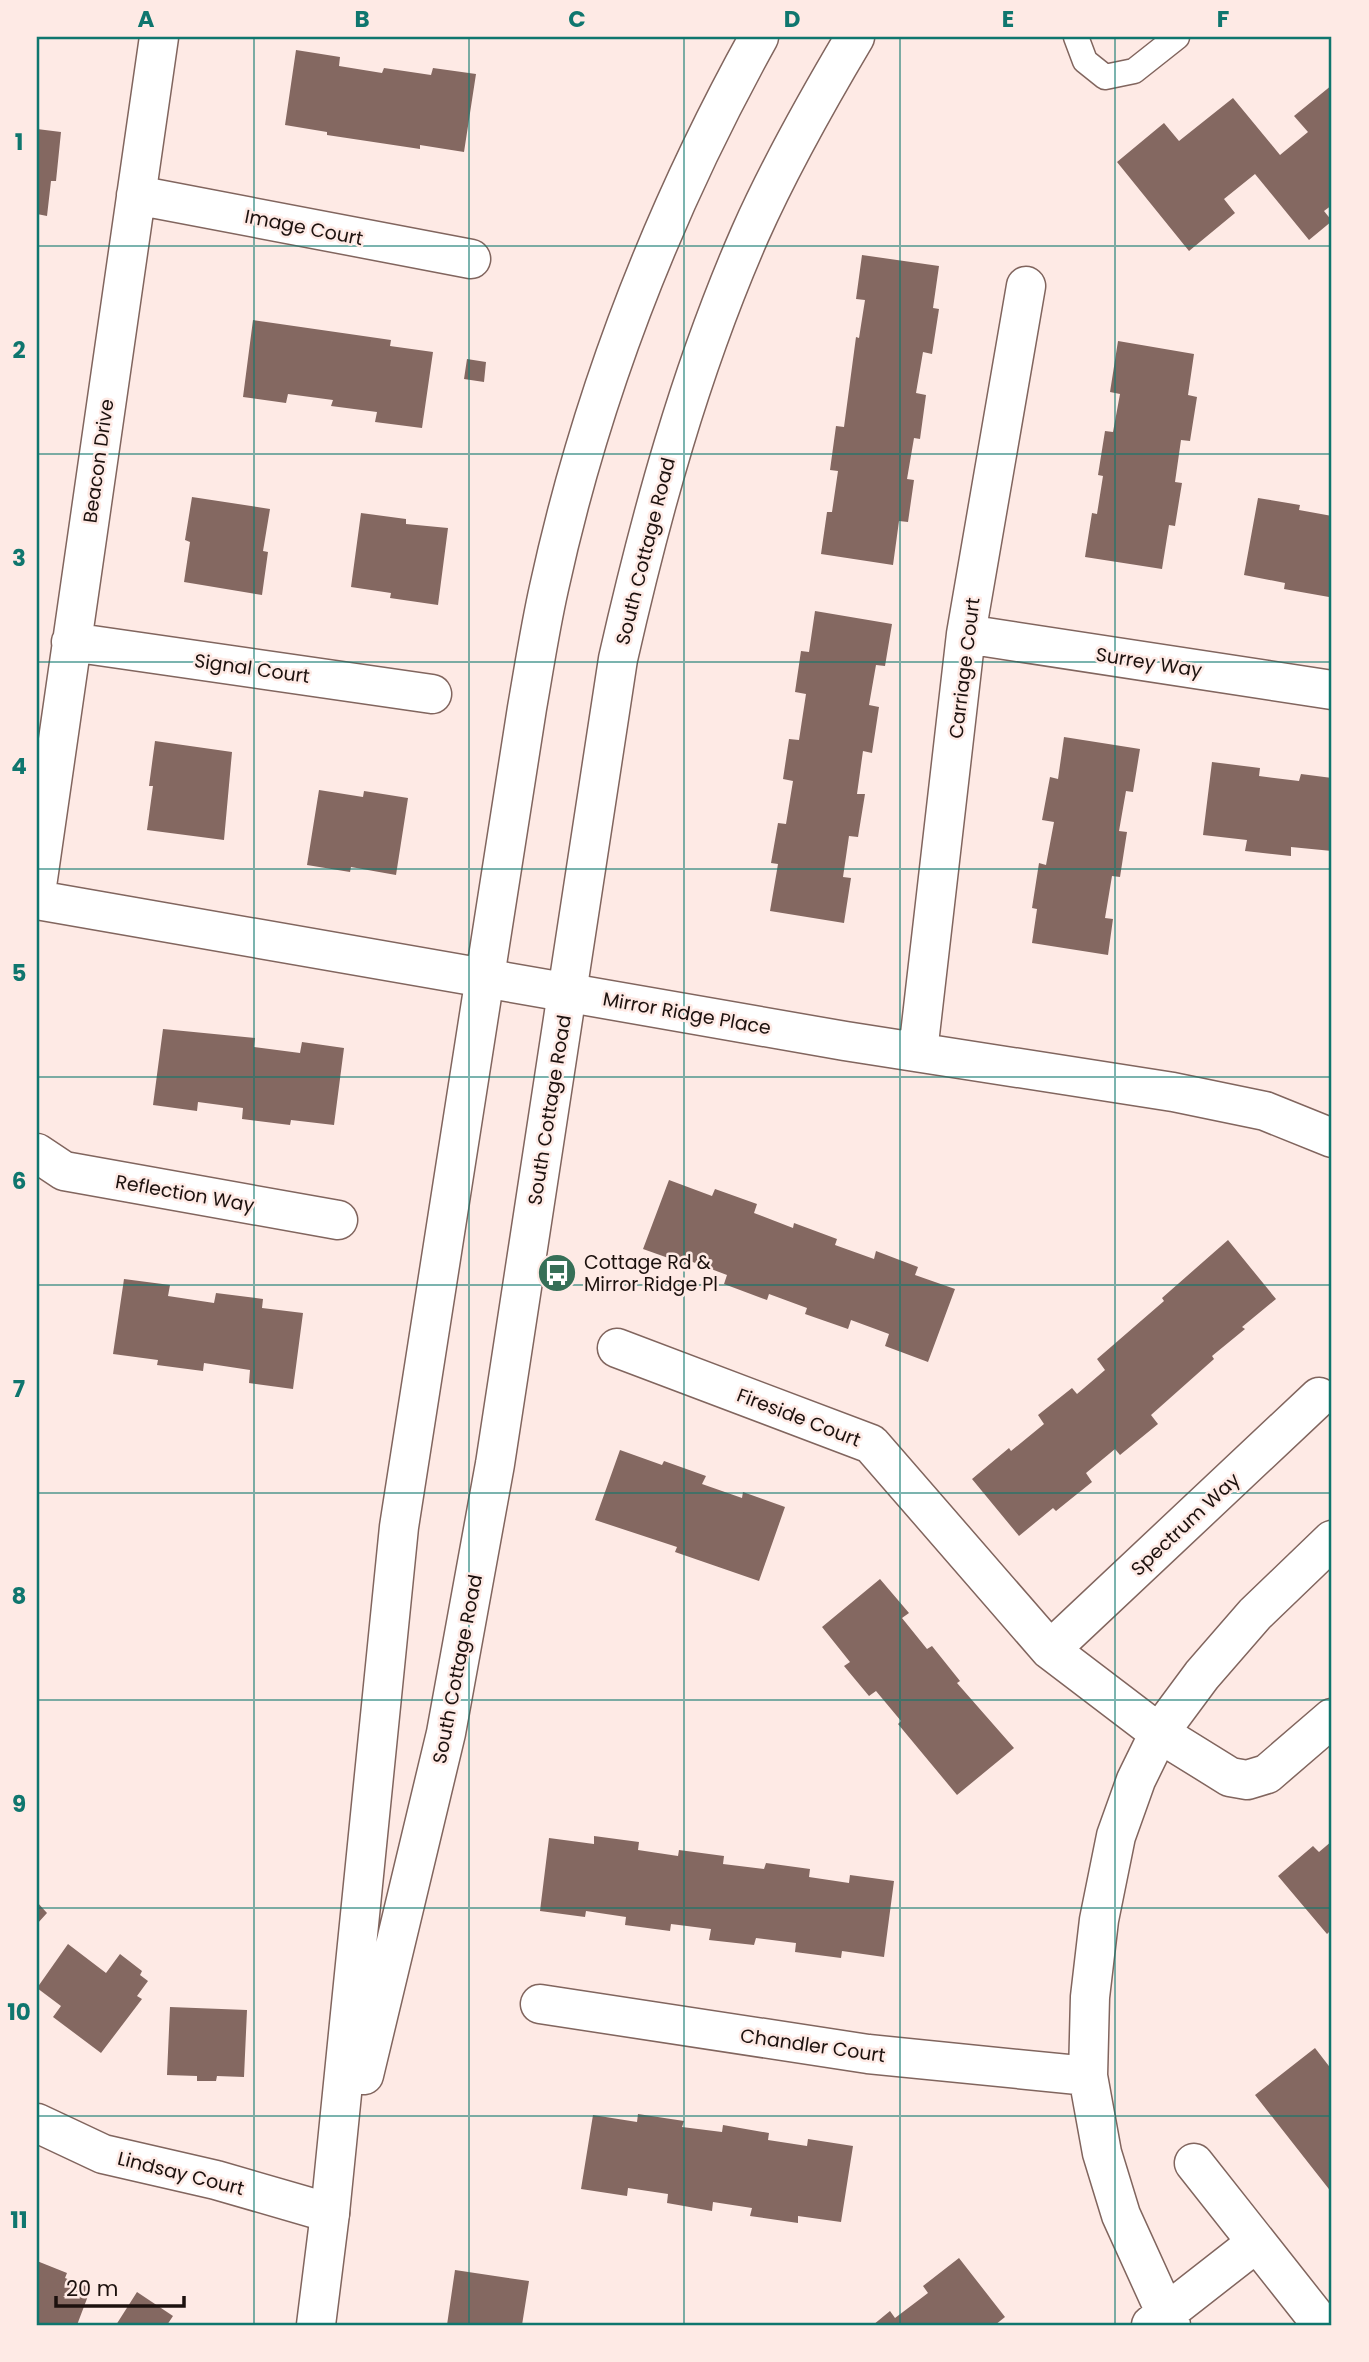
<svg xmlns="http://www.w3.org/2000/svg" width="1369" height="2362" font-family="Poppins,sans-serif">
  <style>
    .building { fill: #846861 }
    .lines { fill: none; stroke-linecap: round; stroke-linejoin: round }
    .service-casing { stroke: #81655e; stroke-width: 27 }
    .minor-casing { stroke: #81655e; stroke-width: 41 }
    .tertiary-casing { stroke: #81655e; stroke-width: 41 }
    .service { stroke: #fff; stroke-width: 24 }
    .minor { stroke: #fff; stroke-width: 38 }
    .tertiary { stroke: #fff; stroke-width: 38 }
    .grid { fill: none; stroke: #0f766e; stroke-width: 2; stroke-opacity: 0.55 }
    .labels { text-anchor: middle; stroke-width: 5; stroke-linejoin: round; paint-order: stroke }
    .street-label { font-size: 19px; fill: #1c110e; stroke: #feeae5 }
    .poi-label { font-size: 19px; fill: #1c110e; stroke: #feeae5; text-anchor: start }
    .neatline { fill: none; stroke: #0f766e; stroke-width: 2.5 }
    .grid-label { font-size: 23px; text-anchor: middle; font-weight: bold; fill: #0f766e }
  </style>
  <rect width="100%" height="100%" fill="#feeae5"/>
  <path class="building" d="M 296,50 L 340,57 L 339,66 L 382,73 L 384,68 L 431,75 L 433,68 L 476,74 L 464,152 L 420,145 L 420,149 L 327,135 L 327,132 L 285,125 Z
    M 1332,85 L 1332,205 L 1324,211 L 1332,221 L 1309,240 L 1255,174 L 1224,199 L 1235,213 L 1189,251 L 1117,162 L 1164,123 L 1179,141 L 1233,98 L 1280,155 L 1308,132 L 1294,116 Z
    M 37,129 L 61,132 L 56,181 L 51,181 L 47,216 L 37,214 Z
    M 862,255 L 939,266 L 933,308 L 939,309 L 932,354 L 923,352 L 916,393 L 926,395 L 920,439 L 914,438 L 907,479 L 914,480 L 908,522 L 899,521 L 893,565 L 821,554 L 827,512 L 832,512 L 838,471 L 830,470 L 836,426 L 844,427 L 856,337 L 859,338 L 865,300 L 856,299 Z
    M 253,320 L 391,340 L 390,346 L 433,352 L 422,428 L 375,422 L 377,412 L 331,406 L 333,400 L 288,394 L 286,403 L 243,397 Z
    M 1118,341 L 1194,354 L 1188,395 L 1197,397 L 1190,441 L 1181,440 L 1175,482 L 1182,483 L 1175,526 L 1169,525 L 1162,569 L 1085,557 L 1092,513 L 1097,514 L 1103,476 L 1098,475 L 1105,431 L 1113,432 L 1120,394 L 1110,392 Z
    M 467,359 L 486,362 L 484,382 L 464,379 Z
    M 192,497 L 270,509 L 263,551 L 268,552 L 262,595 L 184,582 L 190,542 L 185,540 Z
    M 1258,498 L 1300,505 L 1299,510 L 1332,516 L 1332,588 L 1331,588 L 1329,597 L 1284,589 L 1285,583 L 1244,575 Z
    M 361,513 L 406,519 L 406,524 L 448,528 L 438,605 L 390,598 L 391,593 L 351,587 Z
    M 815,611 L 892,624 L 885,666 L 876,665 L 869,705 L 879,707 L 872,753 L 863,751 L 857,794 L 865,794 L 858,837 L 849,836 L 843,877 L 851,878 L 844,923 L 770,911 L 778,864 L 771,863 L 778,823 L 786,824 L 793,781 L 783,779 L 789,739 L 799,740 L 806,694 L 795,692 L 801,651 L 809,652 Z
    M 1064,737 L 1140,749 L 1133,792 L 1126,791 L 1119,831 L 1127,832 L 1120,877 L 1112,876 L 1105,918 L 1113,919 L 1108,955 L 1032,943 L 1037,909 L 1032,908 L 1039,863 L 1046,865 L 1054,822 L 1042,820 L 1050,777 L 1058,779 Z
    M 155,741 L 232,752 L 224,840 L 147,830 L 153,786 L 149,786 Z
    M 1212,762 L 1260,768 L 1259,776 L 1299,781 L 1301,774 L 1332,778 L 1332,851 L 1291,847 L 1291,856 L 1245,851 L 1247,840 L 1203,835 Z
    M 319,790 L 363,797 L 364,791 L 408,798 L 396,875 L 351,867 L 350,872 L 307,865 Z
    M 163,1029 L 255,1038 L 254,1047 L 300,1053 L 302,1042 L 344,1048 L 334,1125 L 291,1120 L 290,1125 L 242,1119 L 243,1108 L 198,1102 L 197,1111 L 153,1105 Z
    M 669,1180 L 712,1196 L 715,1189 L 757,1204 L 754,1213 L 793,1228 L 794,1223 L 837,1239 L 835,1245 L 874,1259 L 876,1251 L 918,1267 L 915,1275 L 955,1289 L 928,1362 L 885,1346 L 889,1334 L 851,1320 L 848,1329 L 805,1314 L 807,1308 L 769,1294 L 767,1300 L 724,1284 L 727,1275 L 690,1261 L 688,1265 L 643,1249 Z
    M 1228,1240 L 1276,1299 L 1242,1327 L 1245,1329 L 1212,1356 L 1214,1359 L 1151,1415 L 1158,1424 L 1120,1455 L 1115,1449 L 1086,1473 L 1092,1482 L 1056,1511 L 1053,1508 L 1019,1536 L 972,1479 L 1009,1448 L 1011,1451 L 1044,1424 L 1038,1415 L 1072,1388 L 1077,1394 L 1105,1370 L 1097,1359 L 1164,1301 L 1162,1298 Z
    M 124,1279 L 170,1285 L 168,1296 L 214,1303 L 216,1293 L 263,1299 L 262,1308 L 303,1313 L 293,1389 L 249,1383 L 250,1370 L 204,1363 L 203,1371 L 157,1365 L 158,1360 L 113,1354 Z
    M 620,1450 L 662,1465 L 664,1461 L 706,1476 L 702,1484 L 742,1498 L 743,1492 L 785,1507 L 759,1581 L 675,1552 L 677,1547 L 595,1520 Z
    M 880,1579 L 909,1613 L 902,1618 L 927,1649 L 932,1646 L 960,1681 L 957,1683 L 1014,1748 L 957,1795 L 898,1724 L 901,1721 L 876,1691 L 869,1696 L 844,1666 L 850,1662 L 822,1627 Z
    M 594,1836 L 639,1842 L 638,1850 L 678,1856 L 679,1850 L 724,1856 L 723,1864 L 764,1869 L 766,1863 L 810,1869 L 809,1877 L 849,1883 L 850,1875 L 894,1881 L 884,1957 L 842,1951 L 841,1958 L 795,1952 L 796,1943 L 756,1938 L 754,1945 L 709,1940 L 711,1929 L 671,1924 L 670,1931 L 625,1925 L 626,1917 L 586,1911 L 585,1917 L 540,1911 L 549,1838 L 594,1844 Z
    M 1332,1841 L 1332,1929 L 1327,1934 L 1278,1876 L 1313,1846 L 1319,1852 Z
    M 37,1902 L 47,1913 L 37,1924 Z
    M 68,1944 L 106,1973 L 120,1954 L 142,1971 L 140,1975 L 148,1981 L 137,1996 L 142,1999 L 101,2053 L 53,2017 L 61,2006 L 37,1988 Z
    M 170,2007 L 247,2010 L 244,2077 L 217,2076 L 216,2081 L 197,2081 L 197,2076 L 167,2075 Z
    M 1315,2048 L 1332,2070 L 1332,2193 L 1255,2095 Z
    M 638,2114 L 684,2121 L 682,2127 L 722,2132 L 723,2125 L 769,2133 L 768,2140 L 807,2146 L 808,2139 L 853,2146 L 841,2222 L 798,2216 L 798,2223 L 750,2216 L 752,2208 L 713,2202 L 712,2211 L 667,2203 L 668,2194 L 628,2188 L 627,2196 L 581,2189 L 593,2115 L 637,2122 Z
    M 959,2258 L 1005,2317 L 995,2325 L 873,2325 L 890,2311 L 895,2318 L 928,2293 L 923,2286 Z
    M 37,2261 L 67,2273 L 65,2278 L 91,2288 L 77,2325 L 37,2325 Z
    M 455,2270 L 529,2281 L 522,2325 L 447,2325 Z
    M 137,2292 L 173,2316 L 167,2325 L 116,2325 Z"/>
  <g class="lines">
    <g class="service-casing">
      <path id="service" d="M 1076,37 L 1085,61 L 1105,77 L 1134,71 L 1177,37"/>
    </g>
    <g class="minor-casing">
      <path id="minor" d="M 136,195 L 471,259
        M 966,634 L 1332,690
        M 71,642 L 432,694
        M 37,886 L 159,37
        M 37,900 L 845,1041 L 1173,1092 L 1265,1111 L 1332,1138
        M 918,1052 L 966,634 L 1026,286
        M 37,1153 L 64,1171 L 338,1220
        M 617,1348 L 871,1444 L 1050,1650 L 1159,1733 L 1230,1777 L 1247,1780 L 1267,1774 L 1332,1718
        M 1050,1650 L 1319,1397
        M 540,2004 L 868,2054 L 1088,2076
        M 37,2123 L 103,2154 L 216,2180 L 330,2213
        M 1194,2163 L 1322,2325
        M 1151,2325 L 1256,2243
        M 1171,2325 L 1121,2215 L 1102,2153 L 1088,2076 L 1090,1997 L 1099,1920 L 1116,1836 L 1136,1780 L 1159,1733 L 1202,1675 L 1255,1614 L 1332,1540"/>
    </g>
    <g class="tertiary-casing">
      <path id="tertiary" d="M 364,2075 L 446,1733 L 495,1464 L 618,659 C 651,514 690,371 750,234 C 780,166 817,101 855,37
        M 316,2325 L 330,2213 L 399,1527 L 527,708 C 534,668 540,628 549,588 C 591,395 663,210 759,37"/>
    </g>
    <use href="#service" class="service"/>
    <use href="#minor" class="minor"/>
    <use href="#tertiary" class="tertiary"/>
  </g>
  <path class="grid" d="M 254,37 L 254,2325M 469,37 L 469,2325M 684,37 L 684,2325M 900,37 L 900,2325M 1115,37 L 1115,2325M 37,246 L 1332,246M 37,454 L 1332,454M 37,662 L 1332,662M 37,869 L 1332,869M 37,1077 L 1332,1077M 37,1285 L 1332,1285M 37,1493 L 1332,1493M 37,1700 L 1332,1700M 37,1908 L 1332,1908M 37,2116 L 1332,2116"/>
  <defs>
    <g id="bus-disc" transform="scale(2.0125)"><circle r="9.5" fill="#366f57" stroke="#feeae5"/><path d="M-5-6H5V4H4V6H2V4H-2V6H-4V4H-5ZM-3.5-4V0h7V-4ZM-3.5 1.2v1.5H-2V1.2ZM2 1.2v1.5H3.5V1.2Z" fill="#fff"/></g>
  </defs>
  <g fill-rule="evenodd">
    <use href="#bus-disc" x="557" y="1273"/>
  </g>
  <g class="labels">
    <g class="street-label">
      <text transform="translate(304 227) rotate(11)" y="7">Image Court</text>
      <text transform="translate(98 461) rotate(-82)" y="7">Beacon Drive</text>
      <text transform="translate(645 551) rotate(-76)" y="7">South Cottage Road</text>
      <text transform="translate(1149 662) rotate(9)" y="7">Surrey Way</text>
      <text transform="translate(252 668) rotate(8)" y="7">Signal Court</text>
      <text transform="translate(964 668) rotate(-83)" y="7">Carriage Court</text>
      <text transform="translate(687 1013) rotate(10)" y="7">Mirror Ridge Place</text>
      <text transform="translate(549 1110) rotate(-81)" y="7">South Cottage Road</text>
      <text transform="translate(185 1193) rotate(10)" y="7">Reflection Way</text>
      <text transform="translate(799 1417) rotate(21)" y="7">Fireside Court</text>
      <text transform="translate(1185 1524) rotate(-43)" y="7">Spectrum Way</text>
      <text transform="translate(457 1669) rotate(-79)" y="7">South Cottage Road</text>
      <text transform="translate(813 2045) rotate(8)" y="7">Chandler Court</text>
      <text transform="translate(181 2173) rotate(14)" y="7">Lindsay Court</text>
    </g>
    <g class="poi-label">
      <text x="584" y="1269">Cottage Rd &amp;<tspan x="584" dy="22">Mirror Ridge Pl</tspan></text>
    </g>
  </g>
  <rect width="1369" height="2362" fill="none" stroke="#feeae5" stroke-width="77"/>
  <path d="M56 2296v10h128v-10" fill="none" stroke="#1c110e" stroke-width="3.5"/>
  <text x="66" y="2296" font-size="21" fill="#1c110e" stroke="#feeae5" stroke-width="5" paint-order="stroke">20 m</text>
  <rect x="38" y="38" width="1292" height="2286" class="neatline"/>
  <g class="grid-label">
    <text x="146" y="27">A</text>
    <text x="362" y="27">B</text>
    <text x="577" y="27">C</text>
    <text x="792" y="27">D</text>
    <text x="1008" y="27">E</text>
    <text x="1223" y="27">F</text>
    <text x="19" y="150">1</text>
    <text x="19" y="358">2</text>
    <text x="19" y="566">3</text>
    <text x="19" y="774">4</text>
    <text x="19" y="981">5</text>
    <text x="19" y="1189">6</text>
    <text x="19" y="1397">7</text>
    <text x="19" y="1604">8</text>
    <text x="19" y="1812">9</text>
    <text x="19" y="2020">10</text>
    <text x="19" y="2228">11</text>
  </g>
</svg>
